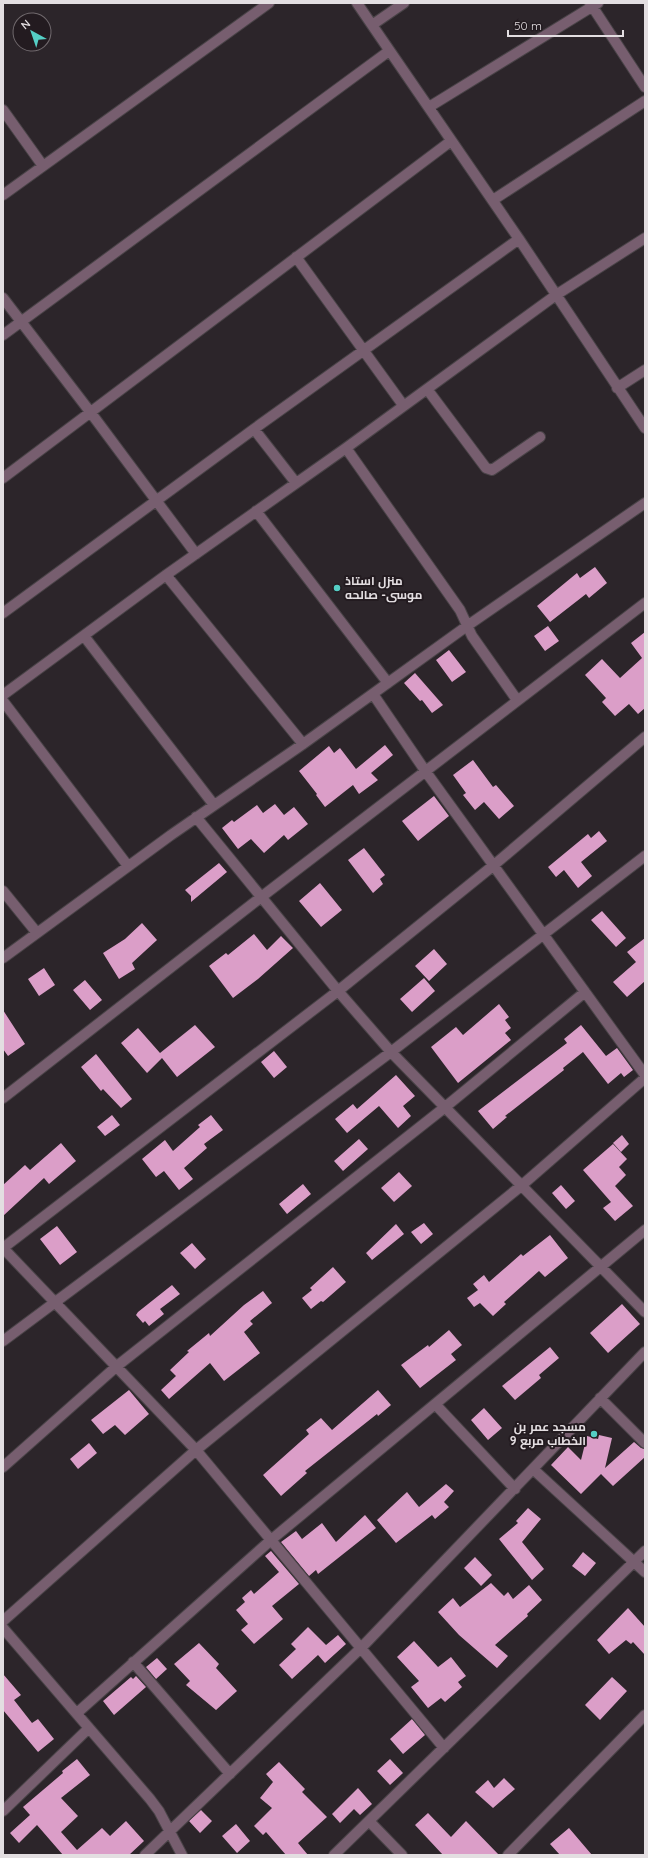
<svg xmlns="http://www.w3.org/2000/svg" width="648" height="1858" font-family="Quicksand,Cairo,sans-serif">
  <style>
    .building { fill: #db9ec8 }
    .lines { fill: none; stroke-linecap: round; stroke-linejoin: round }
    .minor-casing { stroke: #494347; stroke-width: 12 }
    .minor { stroke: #775e6f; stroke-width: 10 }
    .poi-dot { fill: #55cec5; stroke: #231b20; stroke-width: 1.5 }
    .labels { text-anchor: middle; stroke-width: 4; stroke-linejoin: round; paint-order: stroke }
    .poi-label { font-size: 12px; font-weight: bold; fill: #e3dee1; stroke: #231b20; text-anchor: start }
  </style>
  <rect width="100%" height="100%" fill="#2c252a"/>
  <path class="building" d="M 595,567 L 607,583 L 589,598 L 586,594 L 550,622 L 537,606 L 577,573 L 580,578 Z
    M 548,626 L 559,641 L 545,651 L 534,636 Z
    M 645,632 L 645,708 L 638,714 L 629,704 L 615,716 L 602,702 L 606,698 L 585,675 L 602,659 L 620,678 L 642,658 L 631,643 Z
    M 449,650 L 466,672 L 452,682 L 436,660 Z
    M 415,673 L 443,705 L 432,713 L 422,700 L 420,701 L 404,683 Z
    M 385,745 L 393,755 L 371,773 L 378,780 L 359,794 L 353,785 L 325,807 L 316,795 L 317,794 L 299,771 L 329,746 L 334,753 L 340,748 L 356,769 Z
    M 473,760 L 493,787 L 496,785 L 514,806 L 499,819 L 484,802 L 475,810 L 463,795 L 466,793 L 453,775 Z
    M 434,796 L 449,816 L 418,841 L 402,821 Z
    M 275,804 L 284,815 L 294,807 L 308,824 L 288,840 L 284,835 L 264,853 L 251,839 L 238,849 L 222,828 L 232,820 L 234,822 L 257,805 L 263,813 Z
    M 599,831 L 607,841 L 581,862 L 592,876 L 578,888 L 564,870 L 556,877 L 548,867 L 588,834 L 591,838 Z
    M 364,848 L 385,875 L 380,879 L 383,884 L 373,893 L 348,860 Z
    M 219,863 L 227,872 L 191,902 L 191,896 L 185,890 Z
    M 320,883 L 342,910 L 321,927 L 299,901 Z
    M 602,911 L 626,938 L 616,947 L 591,920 Z
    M 142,923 L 157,940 L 132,963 L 135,969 L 119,979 L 103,953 L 125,939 Z
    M 254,934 L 267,950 L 281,936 L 293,948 L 258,979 L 233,998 L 209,966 L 226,953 L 228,955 Z
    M 645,938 L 645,981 L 627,997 L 613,982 L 636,962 L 627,952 Z
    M 434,949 L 447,964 L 429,981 L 415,966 Z
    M 44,968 L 55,985 L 39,996 L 28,979 Z
    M 424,978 L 435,991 L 412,1012 L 400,999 Z
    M 85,980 L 102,1000 L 90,1010 L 73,990 Z
    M 499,1004 L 509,1017 L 505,1020 L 511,1028 L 505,1033 L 511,1040 L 458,1083 L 431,1047 L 456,1027 L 463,1035 Z
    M 3,1010 L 25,1044 L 8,1056 L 3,1049 Z
    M 195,1025 L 215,1047 L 177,1077 L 162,1058 L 147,1073 L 121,1043 L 138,1028 L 160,1053 Z
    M 581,1025 L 606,1056 L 617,1048 L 633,1070 L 624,1077 L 621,1073 L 608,1084 L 583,1052 L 563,1068 L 564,1070 L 505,1116 L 507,1117 L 493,1129 L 478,1111 L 567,1043 L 564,1039 Z
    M 274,1051 L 287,1067 L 274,1078 L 261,1062 Z
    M 96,1054 L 132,1099 L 121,1108 L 103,1089 L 101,1091 L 81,1067 Z
    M 396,1075 L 415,1096 L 403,1106 L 411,1116 L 398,1128 L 379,1106 L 347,1133 L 335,1119 L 353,1104 L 357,1109 Z
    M 112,1115 L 120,1125 L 105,1136 L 97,1127 Z
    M 211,1115 L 223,1130 L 204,1144 L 207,1148 L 184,1168 L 193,1179 L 179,1190 L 164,1171 L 156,1177 L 142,1159 L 165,1140 L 173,1151 L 200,1127 L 198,1125 Z
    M 622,1135 L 629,1144 L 621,1152 L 613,1143 Z
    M 359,1139 L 368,1149 L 343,1171 L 334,1161 Z
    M 61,1143 L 76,1161 L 49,1184 L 44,1178 L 3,1216 L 3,1185 L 25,1165 L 30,1170 Z
    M 613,1144 L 627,1159 L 619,1167 L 626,1175 L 615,1186 L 633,1206 L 615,1221 L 603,1208 L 611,1202 L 583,1170 Z
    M 399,1172 L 412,1186 L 394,1202 L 381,1188 Z
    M 303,1184 L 311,1194 L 287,1214 L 279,1204 Z
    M 561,1185 L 575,1201 L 566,1209 L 552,1193 Z
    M 424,1223 L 433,1234 L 421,1244 L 411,1232 Z
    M 396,1224 L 404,1234 L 372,1260 L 366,1253 Z
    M 57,1226 L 77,1252 L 60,1265 L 40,1239 Z
    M 550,1235 L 568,1258 L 545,1277 L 539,1271 L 504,1302 L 506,1304 L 493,1316 L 480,1303 L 474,1307 L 467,1298 L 478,1290 L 473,1284 L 484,1275 L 489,1282 L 521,1254 L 523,1256 Z
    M 192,1243 L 206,1259 L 195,1269 L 180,1253 Z
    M 333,1267 L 346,1282 L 323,1302 L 321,1301 L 311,1309 L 302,1298 L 312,1290 L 310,1288 Z
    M 172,1285 L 180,1294 L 160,1309 L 164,1314 L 149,1326 L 145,1321 L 143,1323 L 136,1315 L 138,1312 Z
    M 263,1291 L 272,1303 L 250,1321 L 253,1324 L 244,1332 L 260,1353 L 224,1381 L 210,1363 L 169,1399 L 161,1390 L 176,1376 L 170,1370 L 189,1352 L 187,1351 L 209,1333 L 210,1336 L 244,1305 Z
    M 622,1304 L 640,1324 L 608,1353 L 590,1333 Z
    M 449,1330 L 462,1345 L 451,1354 L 456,1360 L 420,1388 L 401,1365 L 428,1345 L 429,1347 Z
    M 550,1347 L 559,1358 L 539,1375 L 541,1378 L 515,1400 L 502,1386 Z
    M 129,1390 L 149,1414 L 125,1435 L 115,1425 L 103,1434 L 91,1420 Z
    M 378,1390 L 391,1405 L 378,1416 L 377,1414 L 305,1471 L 307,1473 L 281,1496 L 263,1475 L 309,1434 L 306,1430 L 321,1418 L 332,1430 Z
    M 484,1408 L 502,1428 L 488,1440 L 471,1420 Z
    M 599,1435 L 612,1438 L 605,1468 L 634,1442 L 641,1448 L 645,1449 L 645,1457 L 613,1486 L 601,1474 L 581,1494 L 551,1465 L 568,1447 L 581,1460 L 587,1436 L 598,1439 Z
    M 89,1443 L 97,1453 L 78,1469 L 70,1459 Z
    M 446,1484 L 454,1491 L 444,1502 L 449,1507 L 435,1519 L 432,1515 L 396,1543 L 377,1520 L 407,1492 L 419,1507 Z
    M 528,1508 L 541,1519 L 522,1542 L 544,1569 L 532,1580 L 499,1539 L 518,1523 L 516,1521 Z
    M 365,1515 L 376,1528 L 318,1574 L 316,1570 L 309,1576 L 281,1542 L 296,1531 L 302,1539 L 322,1523 L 336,1542 Z
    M 271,1551 L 299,1584 L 272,1606 L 283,1619 L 254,1644 L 241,1630 L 248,1624 L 236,1610 L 245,1602 L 242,1598 L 251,1590 L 254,1594 L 279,1572 L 265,1556 Z
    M 583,1552 L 596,1563 L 585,1576 L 572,1566 Z
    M 475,1557 L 492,1575 L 481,1586 L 464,1568 Z
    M 491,1583 L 504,1596 L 508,1592 L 513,1599 L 529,1585 L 542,1600 L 527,1614 L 528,1616 L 495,1645 L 508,1656 L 497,1668 L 459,1635 L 438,1612 L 453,1598 L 460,1607 Z
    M 628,1608 L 645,1627 L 645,1655 L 633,1642 L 631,1644 L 626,1640 L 609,1654 L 597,1640 Z
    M 308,1627 L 326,1645 L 338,1635 L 346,1644 L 325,1663 L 318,1655 L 292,1679 L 279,1665 L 296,1649 L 291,1644 Z
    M 414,1641 L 438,1667 L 451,1657 L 466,1676 L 458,1682 L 462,1687 L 445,1702 L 441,1698 L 428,1708 L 411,1687 L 419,1681 L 397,1657 Z
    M 199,1643 L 219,1664 L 216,1668 L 237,1691 L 216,1710 L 186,1685 L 190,1681 L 174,1664 Z
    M 157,1658 L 167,1669 L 156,1679 L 146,1667 Z
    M 3,1674 L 21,1695 L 14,1700 L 32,1723 L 38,1719 L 54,1739 L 38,1752 L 3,1710 Z
    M 136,1676 L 146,1687 L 114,1715 L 103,1701 L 131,1677 L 133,1679 Z
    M 612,1677 L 627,1691 L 600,1720 L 585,1705 Z
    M 412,1719 L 425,1735 L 403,1754 L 390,1739 Z
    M 77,1759 L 90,1775 L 61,1798 L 78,1816 L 61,1832 L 77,1850 L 102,1828 L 110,1836 L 126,1821 L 144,1841 L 129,1855 L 63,1855 L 37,1825 L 19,1843 L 10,1833 L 30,1815 L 23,1807 L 63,1773 L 62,1771 Z
    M 390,1759 L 403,1773 L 390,1785 L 377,1771 Z
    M 279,1762 L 305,1789 L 302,1792 L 327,1817 L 298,1843 L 308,1855 L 286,1855 L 266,1832 L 263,1835 L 254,1826 L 272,1808 L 260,1798 L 273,1782 L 266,1774 Z
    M 504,1778 L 515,1789 L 493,1808 L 475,1792 L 488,1780 L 494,1788 Z
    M 358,1788 L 372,1804 L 360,1815 L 354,1809 L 340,1823 L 332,1814 Z
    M 201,1810 L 212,1821 L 200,1833 L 189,1821 Z
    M 428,1813 L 451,1837 L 466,1821 L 499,1855 L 443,1855 L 415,1825 Z
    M 236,1824 L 250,1841 L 237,1853 L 222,1836 Z
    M 569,1828 L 592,1855 L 560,1855 L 550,1844 Z"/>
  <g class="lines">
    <g class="minor-casing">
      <path id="minor" d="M 357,3 L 372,25
        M 404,3 L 372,25 L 519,239 L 645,428
        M 590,3 L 645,87
        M 429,107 L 598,3
        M 3,110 L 43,166
        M 3,195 L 269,3
        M 493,200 L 645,101
        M 296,257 L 403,405
        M 3,298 L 91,413 L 196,554
        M 3,335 L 389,51
        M 617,388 L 645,370
        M 427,389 L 486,468 L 492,470 L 540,437
        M 254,429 L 296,483
        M 346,448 L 460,610 L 472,636 L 517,700
        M 3,478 L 451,141
        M 256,511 L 388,683
        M 166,575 L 303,744
        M 3,613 L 254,429 L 519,239
        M 84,636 L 214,805
        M 373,694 L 426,772 L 645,1075
        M 3,695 L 166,575 L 346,448 L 556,295 L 645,238
        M 3,701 L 128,866
        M 196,817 L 338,991 L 391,1052 L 645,1312
        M 3,891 L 37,933
        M 3,958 L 171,835 L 303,744 L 467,626 L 645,503
        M 3,1098 L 260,898 L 645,603
        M 3,1248 L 338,991 L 494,865 L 645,737
        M 3,1248 L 196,1450 L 444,1748
        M 3,1341 L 391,1052 L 645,856
        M 600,1398 L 645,1443
        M 436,1405 L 515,1489
        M 3,1467 L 117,1366 L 444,1108 L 585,992
        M 533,1469 L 645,1572
        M 3,1621 L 196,1450 L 521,1186 L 645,1078
        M 3,1628 L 150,1799 L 159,1811 L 182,1855
        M 133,1662 L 230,1774
        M 77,1713 L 271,1540 L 645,1230
        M 3,1811 L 89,1728
        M 369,1821 L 402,1855
        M 145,1855 L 362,1647 L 645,1352
        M 334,1855 L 645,1551
        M 508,1855 L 645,1715"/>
    </g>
    <use href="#minor" class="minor"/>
  </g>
  <g class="poi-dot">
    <circle cx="337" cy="588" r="4"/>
    <circle cx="594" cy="1434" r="4"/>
  </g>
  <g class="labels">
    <g class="poi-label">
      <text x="345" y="585">منزل استاذ<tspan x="345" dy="14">موسى- صالحه</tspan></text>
      <text x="586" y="1431" text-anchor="end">مسجد عمر بن<tspan x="586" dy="14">الخطاب مربع 9</tspan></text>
    </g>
  </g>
  <rect width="648" height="1858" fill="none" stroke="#e3dee1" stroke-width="8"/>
  <g transform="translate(32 32) rotate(320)"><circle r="19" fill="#231b20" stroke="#70696d"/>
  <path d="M0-3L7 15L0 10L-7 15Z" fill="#55cec5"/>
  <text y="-6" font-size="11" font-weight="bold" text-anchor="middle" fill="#e3dee1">N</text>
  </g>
  <path d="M508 30v6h115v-6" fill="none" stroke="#e3dee1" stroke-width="2"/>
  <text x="514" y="30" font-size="12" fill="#e3dee1" stroke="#231b20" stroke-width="3" paint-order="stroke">50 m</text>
</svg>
